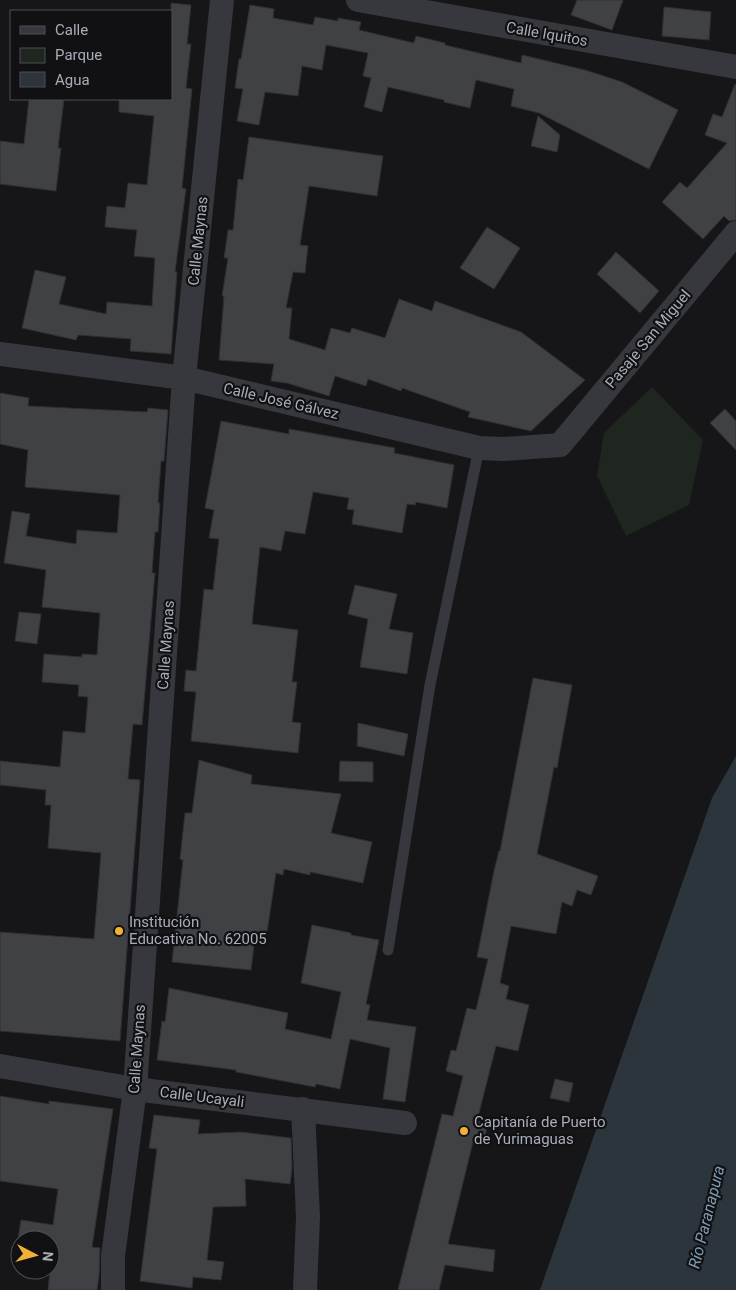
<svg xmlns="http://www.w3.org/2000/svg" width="736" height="1290" font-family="Roboto,sans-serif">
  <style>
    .green { fill: #1e261f }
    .water { fill: #2c353c }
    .building { fill: #404145; stroke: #303034 }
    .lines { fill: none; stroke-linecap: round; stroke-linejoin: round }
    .service { stroke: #37383d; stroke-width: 11 }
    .minor { stroke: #37383d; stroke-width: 24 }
    .poi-dot { fill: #f2b134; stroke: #111113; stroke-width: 2 }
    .labels { text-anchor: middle; stroke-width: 4.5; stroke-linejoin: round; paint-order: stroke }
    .street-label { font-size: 15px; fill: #a8adb8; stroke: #111113 }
    .poi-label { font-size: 15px; fill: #a8adb8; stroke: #111113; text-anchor: start }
    .water-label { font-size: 16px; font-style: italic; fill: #7f9bb3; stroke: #111113 }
  </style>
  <rect width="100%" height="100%" fill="#161618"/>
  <path class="green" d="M 652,387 L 703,440 L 689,505 L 626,536 L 597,476 L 604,433 Z"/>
  <path class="water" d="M 736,756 L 736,1290 L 540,1290 L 712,798 Z"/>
  <path class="building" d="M 577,0 L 623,0 L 612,30 L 571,15 Z
    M 171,3 L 191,5 L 187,44 L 191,44 L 186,88 L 192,89 L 182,188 L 186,189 L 175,272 L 177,272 L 171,354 L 130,351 L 131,339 L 78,335 L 76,340 L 22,328 L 35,270 L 66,277 L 59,304 L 106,314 L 107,302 L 152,306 L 155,258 L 134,256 L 137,230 L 105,227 L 107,206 L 125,208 L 128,183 L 147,185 L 154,116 L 119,112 L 119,99 L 171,99 Z
    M 250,5 L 274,9 L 273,18 L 313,25 L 315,17 L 338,21 L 338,18 L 361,22 L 359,30 L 414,43 L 416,36 L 445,43 L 445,45 L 521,63 L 522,55 L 585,70 L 622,82 L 678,110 L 649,169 L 539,113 L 511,106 L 514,89 L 476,80 L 470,108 L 444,102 L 444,100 L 388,87 L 382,112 L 364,107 L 371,78 L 363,76 L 368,53 L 326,45 L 322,70 L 302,66 L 298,96 L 265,92 L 259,125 L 237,121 L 243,89 L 235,88 L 239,59 L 241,59 Z
    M 664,7 L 711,12 L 709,40 L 662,36 Z
    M 735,84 L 736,85 L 736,220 L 729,221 L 724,216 L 703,239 L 662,202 L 680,182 L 687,188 L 727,143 L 705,135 L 713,114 L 722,117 Z
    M 29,99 L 64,99 L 58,148 L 61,148 L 56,191 L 0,184 L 0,141 L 24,144 Z
    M 538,116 L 560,135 L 557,152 L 531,146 Z
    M 249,137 L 383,156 L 377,196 L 309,186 L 300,245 L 308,246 L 305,273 L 293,272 L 286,308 L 292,308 L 289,339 L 325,350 L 331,328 L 350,333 L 352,328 L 385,338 L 399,299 L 432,311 L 435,301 L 521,332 L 585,380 L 531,431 L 468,417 L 470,412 L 402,388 L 401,391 L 368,379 L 366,386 L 335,376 L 329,396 L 287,383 L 271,381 L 274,364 L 219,360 L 224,296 L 222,296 L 228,258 L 224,258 L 228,230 L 233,230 L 238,179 L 243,180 Z
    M 487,227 L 520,248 L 494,289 L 460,268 Z
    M 616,252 L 659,291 L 640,313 L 597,274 Z
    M 0,393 L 29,398 L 28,406 L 147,412 L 148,408 L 168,410 L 164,461 L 161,461 L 158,503 L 160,503 L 158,532 L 155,532 L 152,573 L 155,573 L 142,725 L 133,724 L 128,779 L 140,780 L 120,1041 L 0,1031 L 0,932 L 94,939 L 101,853 L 48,848 L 51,805 L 45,805 L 46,790 L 0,785 L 0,761 L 60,767 L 63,731 L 85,733 L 88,697 L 78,696 L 79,685 L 42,682 L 44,654 L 82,657 L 82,654 L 97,655 L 100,613 L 42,607 L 46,570 L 4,563 L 12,511 L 30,514 L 26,536 L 76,544 L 77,530 L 117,533 L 120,495 L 25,487 L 28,450 L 0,444 Z
    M 725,409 L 736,421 L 736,450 L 710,423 Z
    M 221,421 L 289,434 L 289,429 L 395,448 L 394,453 L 454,465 L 447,508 L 416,502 L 415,505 L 407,504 L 402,533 L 352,524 L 354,510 L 347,509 L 349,498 L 313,492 L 305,534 L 285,531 L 281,551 L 260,547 L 252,624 L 298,630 L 292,682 L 297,682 L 292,722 L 301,723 L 298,753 L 191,741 L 196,692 L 184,691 L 186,670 L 196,671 L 204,589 L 213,590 L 219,539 L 209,538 L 214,510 L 205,508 Z
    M 355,585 L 397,594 L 389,629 L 413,633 L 407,674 L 360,667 L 368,619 L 348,614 Z
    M 19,612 L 41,614 L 37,644 L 15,641 Z
    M 533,678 L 572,685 L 557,768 L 554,767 L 537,854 L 598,876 L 591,895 L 577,890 L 572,906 L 562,902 L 556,934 L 511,926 L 500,983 L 509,986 L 506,999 L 529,1005 L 518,1051 L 496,1046 L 477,1121 L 487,1122 L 485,1144 L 473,1142 L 448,1244 L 495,1250 L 493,1272 L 445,1265 L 439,1290 L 398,1290 L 442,1114 L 453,1116 L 463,1076 L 446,1071 L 451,1050 L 456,1051 L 467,1008 L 476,1010 L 488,959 L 477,957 L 494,871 L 499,851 L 500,851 Z
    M 358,723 L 408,734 L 404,756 L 357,746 Z
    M 199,760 L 252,775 L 251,784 L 341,794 L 331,833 L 372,842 L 363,883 L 310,872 L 310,875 L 284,869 L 283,875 L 276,873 L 266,939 L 255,937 L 251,970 L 172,962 L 183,860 L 180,859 L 185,813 L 192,813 Z
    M 340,761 L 373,762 L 373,782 L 339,781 Z
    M 312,925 L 351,933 L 351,935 L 379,940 L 366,1004 L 370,1005 L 367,1020 L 416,1027 L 405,1102 L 383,1099 L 390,1048 L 350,1039 L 340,1089 L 316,1084 L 315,1087 L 236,1072 L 236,1070 L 157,1060 L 162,1021 L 165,1022 L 169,988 L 288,1013 L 285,1029 L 331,1039 L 341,992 L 301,983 Z
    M 555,1079 L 573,1083 L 569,1102 L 550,1098 Z
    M 0,1096 L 49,1104 L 49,1101 L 113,1109 L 92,1247 L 100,1248 L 99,1276 L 97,1290 L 48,1290 L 50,1270 L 50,1240 L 20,1240 L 20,1266 L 14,1265 L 21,1220 L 53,1225 L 58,1189 L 0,1181 Z
    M 154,1115 L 200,1120 L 198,1134 L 241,1132 L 291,1138 L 292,1168 L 290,1184 L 245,1179 L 246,1206 L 213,1207 L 207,1260 L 224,1262 L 221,1280 L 193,1277 L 192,1288 L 140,1281 L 157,1149 L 149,1148 Z"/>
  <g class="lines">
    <path class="service" d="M 388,950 L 430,685 L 479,448"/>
    <path class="minor" d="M 358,0 L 736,67
      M 0,354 L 184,378 L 479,448 L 504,449 L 560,445 L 736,233
      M 0,1066 L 135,1089 L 405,1123
      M 303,1109 L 308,1217 L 305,1290
      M 113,1290 L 113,1256 L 135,1089 L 184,378 L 222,0"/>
  </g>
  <g class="poi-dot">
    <circle cx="119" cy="931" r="5"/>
    <circle cx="464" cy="1131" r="5"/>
  </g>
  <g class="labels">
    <g class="street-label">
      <text transform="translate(547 34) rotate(10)" y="5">Calle Iquitos</text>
      <text transform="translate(198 241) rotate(-84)" y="5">Calle Maynas</text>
      <text transform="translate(648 339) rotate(-50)" y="5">Pasaje San Miguel</text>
      <text transform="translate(281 401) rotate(13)" y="5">Calle José Gálvez</text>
      <text transform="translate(166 645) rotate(-86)" y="5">Calle Maynas</text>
      <text transform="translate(137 1049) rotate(-86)" y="5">Calle Maynas</text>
      <text transform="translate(202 1097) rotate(7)" y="5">Calle Ucayali</text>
    </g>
    <g class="poi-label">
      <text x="129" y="927">Institución<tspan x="129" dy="17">Educativa No. 62005</tspan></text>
      <text x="474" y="1127">Capitanía de Puerto<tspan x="474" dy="17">de Yurimaguas</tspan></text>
    </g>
    <g class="water-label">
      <text transform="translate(706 1217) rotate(-76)" y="6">Río Paranapura</text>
    </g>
  </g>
  <rect x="10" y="10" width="162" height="90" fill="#111113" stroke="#4d4f55"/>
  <rect x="20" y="26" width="25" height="8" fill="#37383d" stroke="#4d4f55"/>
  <text x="55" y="35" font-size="15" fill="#a8adb8">Calle</text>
  <rect x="20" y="48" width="25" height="15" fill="#1e261f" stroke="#4d4f55"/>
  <text x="55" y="60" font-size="15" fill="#a8adb8">Parque</text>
  <rect x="20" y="72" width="25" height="15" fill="#2c353c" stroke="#4d4f55"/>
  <text x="55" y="85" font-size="15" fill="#a8adb8">Agua</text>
  <g transform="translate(35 1255) rotate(96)"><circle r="24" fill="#111113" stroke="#4d4f55"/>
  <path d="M0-4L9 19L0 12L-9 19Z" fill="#f2b134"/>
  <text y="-8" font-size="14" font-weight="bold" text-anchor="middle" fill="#a8adb8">N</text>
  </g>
</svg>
